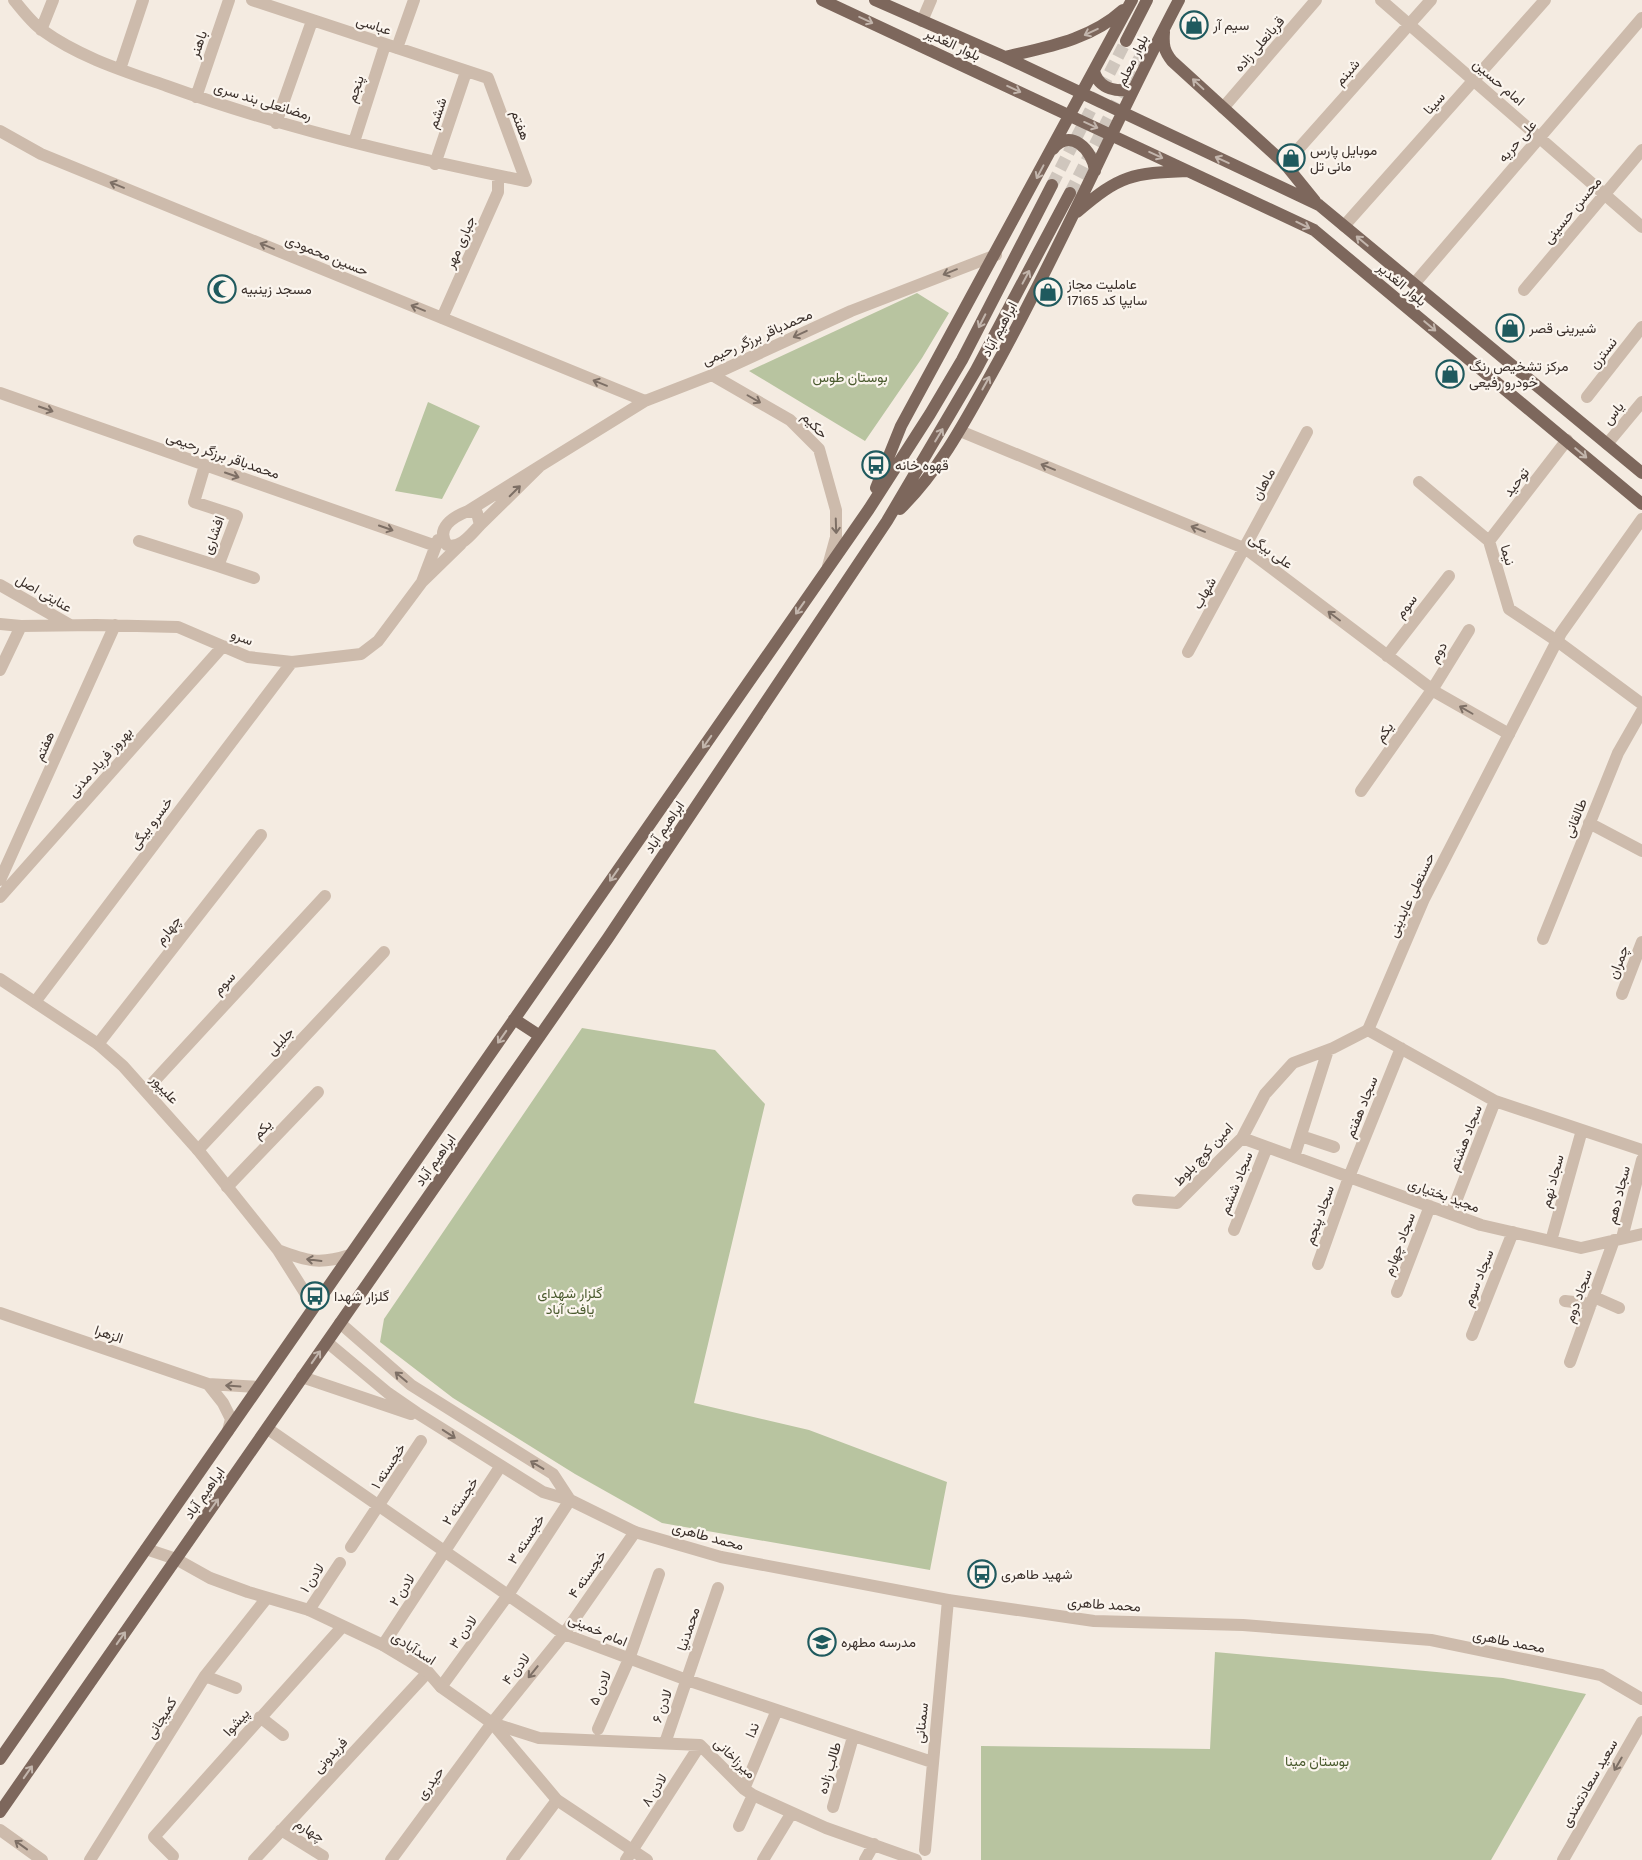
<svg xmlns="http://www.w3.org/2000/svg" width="1642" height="1860" font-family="Karla,Vazirmatn,sans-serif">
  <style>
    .green { fill: #b8c4a0 }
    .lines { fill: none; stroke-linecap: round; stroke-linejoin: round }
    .primary-tunnel { stroke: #cfc6bd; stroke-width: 12; stroke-dasharray: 12 6; stroke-linecap: butt }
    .minor { stroke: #cdbbac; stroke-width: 12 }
    .tertiary { stroke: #cdbbac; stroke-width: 12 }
    .primary { stroke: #7d675c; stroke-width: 12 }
    .oneway { stroke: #c2b5ac }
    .oneway2 { stroke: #7d6f65 }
    .labels { text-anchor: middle; stroke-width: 4.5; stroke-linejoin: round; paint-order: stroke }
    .street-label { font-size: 14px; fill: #3b302b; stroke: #fbf5ee }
    .poi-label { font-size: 14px; fill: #3b302b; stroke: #fbf5ee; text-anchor: start }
    .park-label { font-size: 14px; fill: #4a5a2e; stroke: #fbf5ee }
  </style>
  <rect width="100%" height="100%" fill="#f4ebe1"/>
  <path class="green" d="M 917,293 L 949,313 L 922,358 L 865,441 L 749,371 Z
    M 428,402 L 480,426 L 442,499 L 395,491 Z
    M 582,1028 L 715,1050 L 765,1104 L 694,1403 L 809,1430 L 947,1482 L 930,1570 L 662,1523 L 575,1474 L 453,1398 L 380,1342 L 384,1319 Z
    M 1215,1652 L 1503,1678 L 1586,1694 L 1491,1860 L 981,1860 L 981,1746 L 1210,1749 Z"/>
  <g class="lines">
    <path class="primary-tunnel" d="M 1052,185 L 1126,41
      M 1070,193 L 1143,51"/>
    <path class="minor" d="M 14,0 C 22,10 32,23 42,30 C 79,57 124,71 167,86 C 283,128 404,157 526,181
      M 252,0 L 488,78 L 526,181
      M 1381,0 L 1642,227
      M 922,21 L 931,0
      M 41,30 L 53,0
      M 397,48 L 414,0
      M 120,69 L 143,0
      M 196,97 L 229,0
      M 1223,108 L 1316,0
      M 276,123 L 312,21
      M 0,131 L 41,154 L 645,401
      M 354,142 L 385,45
      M 435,164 L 466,72
      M 1285,164 L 1431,0
      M 1344,226 L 1545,0
      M 1414,284 L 1642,18
      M 1524,290 L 1642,150
      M 442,318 L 498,192 L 498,176
      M 712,375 L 790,420 L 819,449 L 836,510 L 836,537 L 828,566
      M 0,393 L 436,546
      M 1587,397 L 1642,327
      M 960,431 L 1246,549 L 1437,693 L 1509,734
      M 1607,444 L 1642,402
      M 540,466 L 645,401 L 712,375 L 851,311 L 996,255
      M 1419,482 L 1489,541 L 1509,609 L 1557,641 L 1642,704
      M 468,511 L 540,466 L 480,525
      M 468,511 L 477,513 L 480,525 C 471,534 461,549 447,545 C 435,528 453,517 468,511 Z
      M 438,540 L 422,582 L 461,544
      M 139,541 L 218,566 L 237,516 L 194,502 L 205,465
      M 1489,541 L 1567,440
      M 218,566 L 254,578
      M 0,585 L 70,625
      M 0,624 L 21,626 L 96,625 L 178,627 L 248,657 L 292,662 L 361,654 L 378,641 L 422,582
      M 1188,652 L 1307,432
      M 1387,656 L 1449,576
      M 0,670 L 21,626
      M 1361,791 L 1432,690 L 1469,630
      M 1589,823 L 1642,851
      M 0,880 L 115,625
      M 0,897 L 223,646
      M 1543,939 L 1618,753 L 1642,711
      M 1622,994 L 1642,942
      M 35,1002 L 292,662
      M 98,1044 L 261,835
      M 146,1090 L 325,896
      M 1301,1136 L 1334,1147
      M 1242,1138 L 1481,1225 L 1581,1248 L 1642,1234
      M 198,1150 L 384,952
      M 1294,1157 L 1328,1050
      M 227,1187 L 318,1092
      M 1138,1200 L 1177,1203 L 1242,1138 L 1265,1094 L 1293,1063 L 1333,1048 L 1368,1030 L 1495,1101 L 1642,1150
      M 1451,1214 L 1495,1101
      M 1234,1230 L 1267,1147
      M 1622,1238 L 1642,1160
      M 1551,1241 L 1582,1130
      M 1318,1264 L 1349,1177 L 1401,1048
      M 1397,1292 L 1430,1206
      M 1594,1297 L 1619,1308
      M 1565,1301 L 1591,1304
      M 1472,1335 L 1513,1232
      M 1570,1362 L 1614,1240
      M 268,1429 L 564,1634 L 687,1680 L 932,1762
      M 351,1547 L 421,1441
      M 309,1610 L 340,1563
      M 383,1645 L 500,1467
      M 205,1676 L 236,1688
      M 441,1687 L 508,1595 L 570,1500
      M 260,1717 L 283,1735
      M 492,1723 L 539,1738 L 700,1745 L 744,1789 L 753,1795 L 826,1828 L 916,1860
      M 598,1729 L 629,1659 L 659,1574
      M 665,1743 L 718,1588
      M 744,1789 L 777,1710
      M 833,1807 L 853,1737
      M 739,1826 L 753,1795
      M 281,1830 L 323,1856
      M 925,1850 L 948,1600
      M 173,1856 L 154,1837 L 342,1627
      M 90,1860 L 205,1676 L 266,1599
      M 254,1860 L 428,1672
      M 391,1860 L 492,1723 L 564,1634 L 635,1532
      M 512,1860 L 557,1800
      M 626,1860 L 700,1745
      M 763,1860 L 791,1814
      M 865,1860 L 874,1844
      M 1563,1860 L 1642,1722"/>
    <path class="tertiary" d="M 0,979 L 98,1044 L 123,1066 L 198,1150 L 278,1250 L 314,1307
      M 1368,1030 L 1424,899 L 1561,633 L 1642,519
      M 278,1250 C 307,1261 319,1265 350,1255
      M 0,1313 L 208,1384 L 258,1387
      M 340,1323 L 411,1385 L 553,1474 L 570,1500
      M 327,1342 L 388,1393 L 417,1413 L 543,1492 L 570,1500 L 635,1532 L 721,1557 L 948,1600 L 1094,1621 L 1243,1625 L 1431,1640 L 1601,1675 L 1642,1699
      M 302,1377 L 411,1414
      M 208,1384 L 223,1403 L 231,1419 L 228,1431
      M 146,1549 L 176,1559 L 210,1578 L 248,1592 L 309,1610 L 383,1645 L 428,1672 L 441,1687 L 492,1723 L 557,1800 L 647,1860
      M 0,1830 L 42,1860"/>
    <path class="primary" d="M 822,0 L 1314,230 L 1642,504
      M 875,0 L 1005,57 L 1319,205 L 1642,473
      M 1164,32 C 1163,45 1164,51 1172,61 L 1285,164 L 1315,201
      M 1126,41 L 1147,0
      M 1005,57 C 1047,47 1090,40 1123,10
      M 1094,71 C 1099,90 1118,92 1134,89
      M 1053,149 C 1070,127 1093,150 1095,171
      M 1077,212 C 1120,175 1132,173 1188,171
      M 876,488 L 901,426 L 1132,0
      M 900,509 C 942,468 969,414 998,362 C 1063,244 1116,119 1179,0
      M 514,1019 L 540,1036
      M 0,1759 L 869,509 L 930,414 L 962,360 L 1052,185
      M 0,1812 L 608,938 L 887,521 L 976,370 L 1070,193"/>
  </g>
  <defs><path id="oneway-shaft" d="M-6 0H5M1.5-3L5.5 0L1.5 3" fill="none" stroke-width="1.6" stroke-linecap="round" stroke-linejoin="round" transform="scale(1.25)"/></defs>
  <g class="oneway">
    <use href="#oneway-shaft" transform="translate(866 20) rotate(25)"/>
    <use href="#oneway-shaft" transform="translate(1091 32) rotate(155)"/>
    <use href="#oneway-shaft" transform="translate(1198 84) rotate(-137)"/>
    <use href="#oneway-shaft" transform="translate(1014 89) rotate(25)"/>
    <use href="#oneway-shaft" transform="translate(1091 125) rotate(24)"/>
    <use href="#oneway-shaft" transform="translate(1156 155) rotate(25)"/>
    <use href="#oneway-shaft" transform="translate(1222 160) rotate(-155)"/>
    <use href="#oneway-shaft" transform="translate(1040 172) rotate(118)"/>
    <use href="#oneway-shaft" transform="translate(1303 225) rotate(26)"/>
    <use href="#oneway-shaft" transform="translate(1362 241) rotate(-140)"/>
    <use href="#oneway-shaft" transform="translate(1026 277) rotate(-62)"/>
    <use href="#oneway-shaft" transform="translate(982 321) rotate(117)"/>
    <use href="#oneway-shaft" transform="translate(1430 326) rotate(40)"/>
    <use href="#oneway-shaft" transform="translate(986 383) rotate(-61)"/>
    <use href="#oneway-shaft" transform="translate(939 435) rotate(-59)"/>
    <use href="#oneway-shaft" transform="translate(1581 453) rotate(40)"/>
    <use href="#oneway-shaft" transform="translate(800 608) rotate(125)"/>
    <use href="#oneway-shaft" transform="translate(707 742) rotate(125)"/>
    <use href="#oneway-shaft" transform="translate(614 875) rotate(125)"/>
    <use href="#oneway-shaft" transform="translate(502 1037) rotate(125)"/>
    <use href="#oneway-shaft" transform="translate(316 1357) rotate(-55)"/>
    <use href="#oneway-shaft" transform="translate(214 1505) rotate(-55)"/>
    <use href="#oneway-shaft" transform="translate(121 1638) rotate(-55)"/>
    <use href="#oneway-shaft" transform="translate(28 1772) rotate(-55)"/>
  </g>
  <g class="oneway2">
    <use href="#oneway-shaft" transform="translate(117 185) rotate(-158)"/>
    <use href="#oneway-shaft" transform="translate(267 246) rotate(-158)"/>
    <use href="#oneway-shaft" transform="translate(950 272) rotate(158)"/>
    <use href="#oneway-shaft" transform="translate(418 308) rotate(-158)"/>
    <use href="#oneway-shaft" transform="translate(800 334) rotate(155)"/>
    <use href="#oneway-shaft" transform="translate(600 383) rotate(-158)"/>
    <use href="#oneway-shaft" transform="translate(754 399) rotate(30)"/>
    <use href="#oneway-shaft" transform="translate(46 409) rotate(19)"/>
    <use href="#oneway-shaft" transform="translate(1048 467) rotate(-158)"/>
    <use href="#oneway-shaft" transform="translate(232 475) rotate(19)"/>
    <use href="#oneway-shaft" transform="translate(515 491) rotate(-45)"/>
    <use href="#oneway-shaft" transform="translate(836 526) rotate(88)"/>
    <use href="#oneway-shaft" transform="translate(386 528) rotate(19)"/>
    <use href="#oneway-shaft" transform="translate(1198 529) rotate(-158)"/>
    <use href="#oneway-shaft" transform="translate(1334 616) rotate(-143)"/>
    <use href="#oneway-shaft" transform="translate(1466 710) rotate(-150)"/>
    <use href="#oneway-shaft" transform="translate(314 1260) rotate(-173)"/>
    <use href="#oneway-shaft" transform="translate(401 1377) rotate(-140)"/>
    <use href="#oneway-shaft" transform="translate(233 1386) rotate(-176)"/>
    <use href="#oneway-shaft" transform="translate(449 1434) rotate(33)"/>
    <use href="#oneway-shaft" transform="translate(537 1465) rotate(-149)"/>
    <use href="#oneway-shaft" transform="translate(533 1672) rotate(129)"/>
    <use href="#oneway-shaft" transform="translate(1618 1764) rotate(120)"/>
    <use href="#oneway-shaft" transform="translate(21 1845) rotate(-144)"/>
  </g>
  <defs>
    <g id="shop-ring" transform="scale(1.4375)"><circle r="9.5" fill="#fbf5ee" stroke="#1f5a5e" stroke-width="1.5"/><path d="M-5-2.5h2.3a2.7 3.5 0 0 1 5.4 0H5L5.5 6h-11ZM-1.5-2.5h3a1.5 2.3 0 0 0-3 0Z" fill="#1f5a5e"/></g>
    <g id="mosque-ring" transform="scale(1.4375)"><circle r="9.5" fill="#fbf5ee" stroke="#1f5a5e" stroke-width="1.5"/><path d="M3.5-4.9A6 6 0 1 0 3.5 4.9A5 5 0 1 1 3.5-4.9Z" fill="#1f5a5e"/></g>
    <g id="bus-ring" transform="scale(1.4375)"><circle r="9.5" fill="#fbf5ee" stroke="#1f5a5e" stroke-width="1.5"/><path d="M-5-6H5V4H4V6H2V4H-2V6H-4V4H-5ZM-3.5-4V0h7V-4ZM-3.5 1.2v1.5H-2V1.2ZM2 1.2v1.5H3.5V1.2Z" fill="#1f5a5e"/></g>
    <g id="school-ring" transform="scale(1.4375)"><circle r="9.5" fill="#fbf5ee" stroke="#1f5a5e" stroke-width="1.5"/><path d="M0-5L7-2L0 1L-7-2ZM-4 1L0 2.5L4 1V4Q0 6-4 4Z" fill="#1f5a5e"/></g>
  </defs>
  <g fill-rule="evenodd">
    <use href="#shop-ring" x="1194" y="25"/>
    <use href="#shop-ring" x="1291" y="158"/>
    <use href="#mosque-ring" x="222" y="289"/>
    <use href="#shop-ring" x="1048" y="292"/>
    <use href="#shop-ring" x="1510" y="328"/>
    <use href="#shop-ring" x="1450" y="374"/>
    <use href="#bus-ring" x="876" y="465"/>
    <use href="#bus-ring" x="315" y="1296"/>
    <use href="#bus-ring" x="982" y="1574"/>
    <use href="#school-ring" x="822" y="1642"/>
  </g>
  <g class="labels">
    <g class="street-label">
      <text transform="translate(374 25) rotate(18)" y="5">عباسی</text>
      <text transform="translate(198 44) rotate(-71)" y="5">باهنر</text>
      <text transform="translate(953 44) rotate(25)" y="5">بلوار الغدیر</text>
      <text transform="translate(1259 44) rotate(-49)" y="5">قربانعلی زاده</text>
      <text transform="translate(1132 60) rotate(-64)" y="5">بلوار معلم</text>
      <text transform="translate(1347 72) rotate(-49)" y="5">شبنم</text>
      <text transform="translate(1499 82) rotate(41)" y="5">امام حسین</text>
      <text transform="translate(355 89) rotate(-72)" y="5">پنجم</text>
      <text transform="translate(263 101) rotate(17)" y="5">رمضانعلی بند سری</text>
      <text transform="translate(1434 103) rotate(-48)" y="5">سینا</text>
      <text transform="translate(437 113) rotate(-71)" y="5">ششم</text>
      <text transform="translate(521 125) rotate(70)" y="5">هفتم</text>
      <text transform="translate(1517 141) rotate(-49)" y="5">علی حریه</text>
      <text transform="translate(1572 210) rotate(-50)" y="5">محسن حسینی</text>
      <text transform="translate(460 242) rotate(-66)" y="5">جباری مهر</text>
      <text transform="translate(327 255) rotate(22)" y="5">حسین محمودی</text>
      <text transform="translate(1402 284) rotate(40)" y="5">بلوار الغدیر</text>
      <text transform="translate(999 329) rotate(-62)" y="5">ابراهیم آباد</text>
      <text transform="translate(757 337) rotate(-24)" y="5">محمدباقر برزگر رحیمی</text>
      <text transform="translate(1603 353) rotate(-52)" y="5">نسترن</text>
      <text transform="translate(1613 413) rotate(-51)" y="5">یاس</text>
      <text transform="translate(815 425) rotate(46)" y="5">حکیم</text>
      <text transform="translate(223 455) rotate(19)" y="5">محمدباقر برزگر رحیمی</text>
      <text transform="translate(1516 482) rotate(-52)" y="5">توحید</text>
      <text transform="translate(1263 484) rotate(-62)" y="5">ماهان</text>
      <text transform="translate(213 535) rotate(-70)" y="5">افشاری</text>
      <text transform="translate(1271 551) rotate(35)" y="5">علی بیگی</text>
      <text transform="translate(1508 555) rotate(73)" y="5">نیما</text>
      <text transform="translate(44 593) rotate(30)" y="5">عنایتی اصل</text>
      <text transform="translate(1204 593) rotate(-61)" y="5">شهاب</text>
      <text transform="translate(1406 606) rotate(-52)" y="5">سوم</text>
      <text transform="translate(242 637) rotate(21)" y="5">سرو</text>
      <text transform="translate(1438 652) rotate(-59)" y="5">دوم</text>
      <text transform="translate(1384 732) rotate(-55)" y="5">یکم</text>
      <text transform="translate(44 746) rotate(-66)" y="5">هفتم</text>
      <text transform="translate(100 762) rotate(-48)" y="5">بهروز فریاد مدنی</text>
      <text transform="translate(1575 818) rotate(-68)" y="5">طالقانی</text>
      <text transform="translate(151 823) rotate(-53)" y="5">خسرو بیگی</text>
      <text transform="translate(664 827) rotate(-56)" y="5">ابراهیم آباد</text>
      <text transform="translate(1411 895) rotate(-65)" y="5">حسنعلی عابدینی</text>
      <text transform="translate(168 930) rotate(-52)" y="5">چهارم</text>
      <text transform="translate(1618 962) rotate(-69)" y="5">چمران</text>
      <text transform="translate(224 983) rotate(-47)" y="5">سوم</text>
      <text transform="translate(280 1041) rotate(-47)" y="5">جلیلی</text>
      <text transform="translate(165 1089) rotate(48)" y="5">علیپور</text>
      <text transform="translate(1361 1107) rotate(-68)" y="5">سجاد هفتم</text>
      <text transform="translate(262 1129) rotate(-46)" y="5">یکم</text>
      <text transform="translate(1465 1138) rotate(-69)" y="5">سجاد هشتم</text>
      <text transform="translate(1203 1154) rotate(-47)" y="5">امین کوچ بلوط</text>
      <text transform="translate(435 1160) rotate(-55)" y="5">ابراهیم آباد</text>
      <text transform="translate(1552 1181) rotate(-75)" y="5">سجاد نهم</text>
      <text transform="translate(1236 1183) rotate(-68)" y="5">سجاد ششم</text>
      <text transform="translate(1444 1195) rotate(20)" y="5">مجید بختیاری</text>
      <text transform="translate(1618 1195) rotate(-76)" y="5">سجاد دهم</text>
      <text transform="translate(1319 1215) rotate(-70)" y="5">سجاد پنجم</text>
      <text transform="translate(1399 1244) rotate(-69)" y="5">سجاد چهارم</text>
      <text transform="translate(1478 1278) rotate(-68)" y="5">سجاد سوم</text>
      <text transform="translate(1578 1296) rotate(-70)" y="5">سجاد دوم</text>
      <text transform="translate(109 1334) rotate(19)" y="5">الزهرا</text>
      <text transform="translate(388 1466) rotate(-57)" y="5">خجسته ۱</text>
      <text transform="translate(204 1493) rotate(-55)" y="5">ابراهیم آباد</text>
      <text transform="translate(460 1501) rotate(-57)" y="5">خجسته ۲</text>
      <text transform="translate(708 1536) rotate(15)" y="5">محمد طاهری</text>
      <text transform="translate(526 1539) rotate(-57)" y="5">خجسته ۳</text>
      <text transform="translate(587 1574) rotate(-55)" y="5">خجسته ۴</text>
      <text transform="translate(312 1578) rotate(-56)" y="5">لادن ۱</text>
      <text transform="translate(402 1590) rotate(-57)" y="5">لادن ۲</text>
      <text transform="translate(1104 1604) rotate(4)" y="5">محمد طاهری</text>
      <text transform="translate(688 1629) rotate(-72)" y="5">محمدنیا</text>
      <text transform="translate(598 1630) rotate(23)" y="5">امام خمینی</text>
      <text transform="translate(463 1632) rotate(-54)" y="5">لادن ۳</text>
      <text transform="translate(1509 1641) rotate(11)" y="5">محمد طاهری</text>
      <text transform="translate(414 1648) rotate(33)" y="5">اسدآبادی</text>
      <text transform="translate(516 1669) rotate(-51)" y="5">لادن ۴</text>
      <text transform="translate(600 1688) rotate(-66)" y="5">لادن ۵</text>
      <text transform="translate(662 1706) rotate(-70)" y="5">لادن ۶</text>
      <text transform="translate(161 1718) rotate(-58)" y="5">کمیجانی</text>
      <text transform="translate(236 1722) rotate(-48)" y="5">پیشوا</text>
      <text transform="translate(921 1723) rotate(-84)" y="5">سمنانی</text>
      <text transform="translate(752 1730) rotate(-67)" y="5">ندا</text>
      <text transform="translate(330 1755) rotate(-47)" y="5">فریدونی</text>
      <text transform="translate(735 1758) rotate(44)" y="5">میرزاخانی</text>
      <text transform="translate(829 1768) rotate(-74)" y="5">طالب زاده</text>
      <text transform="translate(430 1783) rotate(-54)" y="5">حیدری</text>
      <text transform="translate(1589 1783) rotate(-60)" y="5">سعید سعادتمندی</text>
      <text transform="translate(654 1790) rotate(-58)" y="5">لادن ۸</text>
      <text transform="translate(310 1830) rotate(32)" y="5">چهارم</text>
    </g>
    <g class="poi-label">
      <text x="1213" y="30">سیم آر</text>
      <text x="1310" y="155">موبایل پارس<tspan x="1310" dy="16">مانی تل</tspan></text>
      <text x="1067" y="289">عاملیت مجاز<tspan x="1067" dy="16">سایپا کد 17165</tspan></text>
      <text x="241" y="294">مسجد زینبیه</text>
      <text x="1529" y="333">شیرینی قصر</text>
      <text x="1469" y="371">مرکز تشخیص رنگ<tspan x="1469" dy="16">خودرو رفیعی</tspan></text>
      <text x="895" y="470">قهوه خانه</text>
      <text x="334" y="1301">گلزار شهدا</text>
      <text x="1001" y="1579">شهید طاهری</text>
      <text x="841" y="1647">مدرسه مطهره</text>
    </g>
    <g class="park-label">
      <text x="850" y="382">بوستان طوس</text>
      <text x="570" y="1298">گلزار شهدای<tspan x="570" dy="16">یافت آباد</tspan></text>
      <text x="1317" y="1766">بوستان مینا</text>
    </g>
  </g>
</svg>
